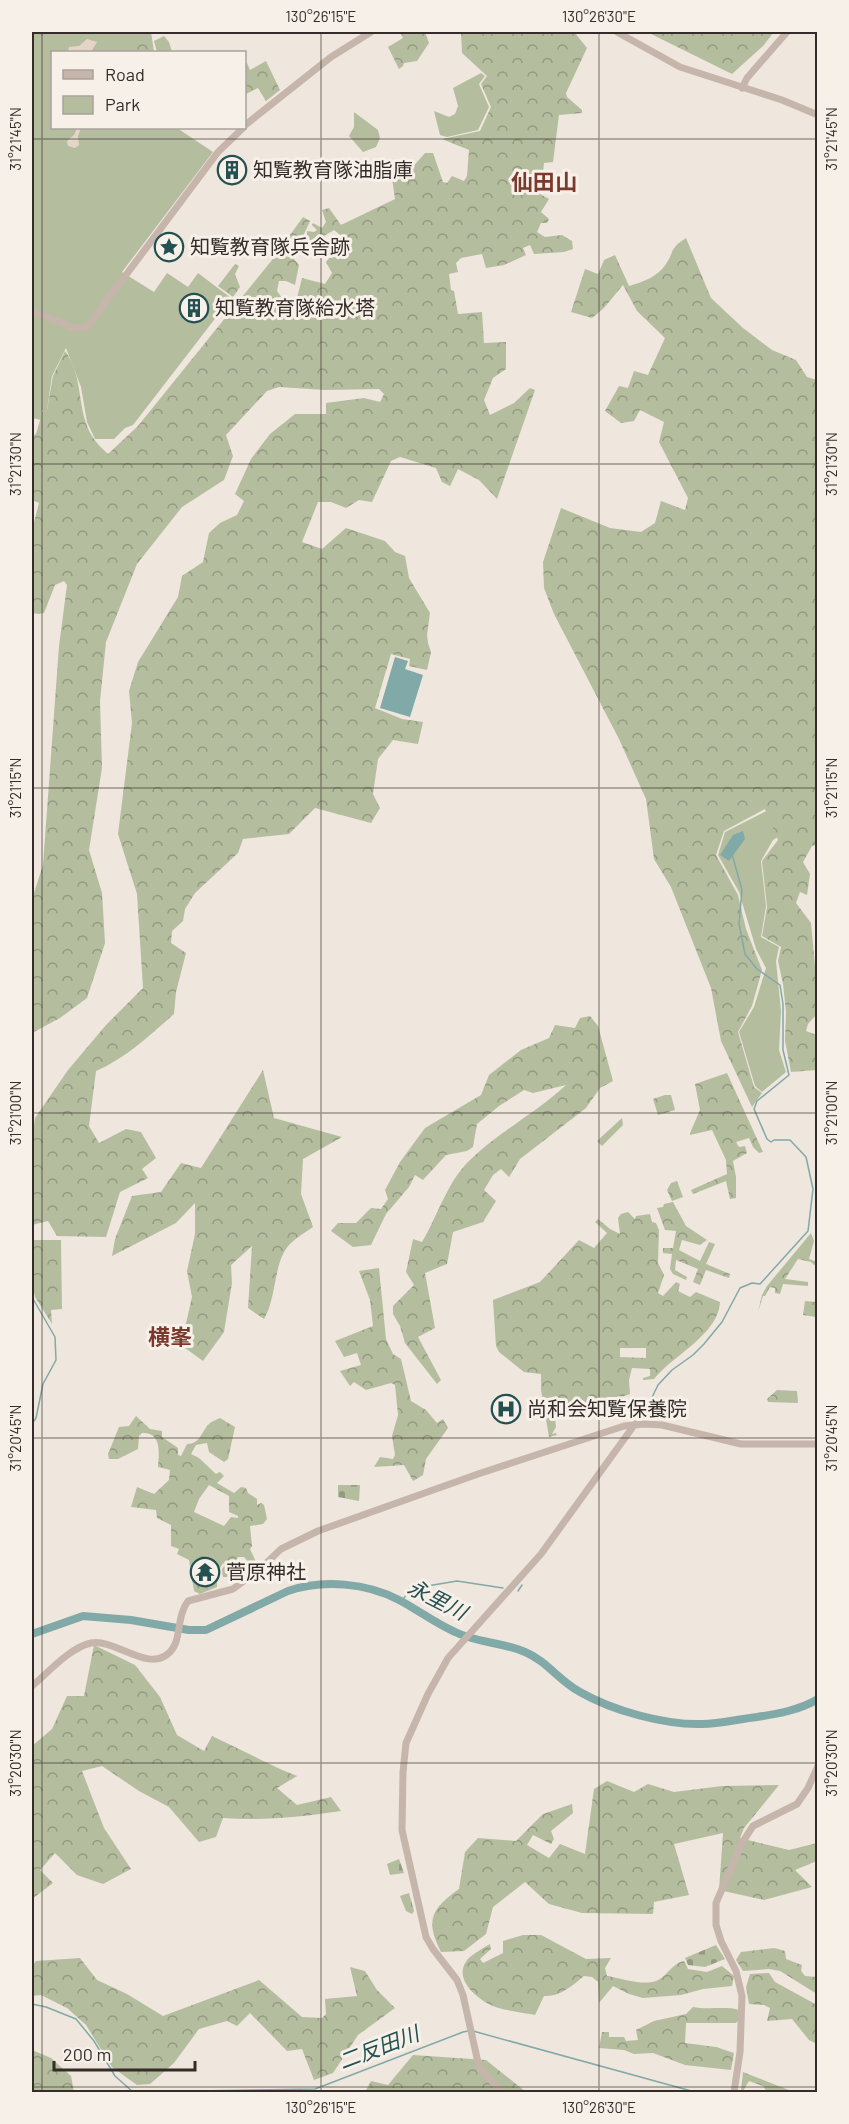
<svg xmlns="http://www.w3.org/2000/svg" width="849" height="2124" font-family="Barlow,'Noto Sans JP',sans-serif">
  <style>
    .green { fill: #b5bd9f }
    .forest { fill: url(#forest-crowns); fill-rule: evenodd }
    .cemetery { fill: url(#cemetery-stones) }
    .plaza { fill: #e5d5c6 }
    .water { fill: #80a9a8 }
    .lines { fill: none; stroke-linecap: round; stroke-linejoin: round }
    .stream { stroke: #80a9a8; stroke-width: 1.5 }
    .river { stroke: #80a9a8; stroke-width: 8 }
    .minor { stroke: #c6b5ab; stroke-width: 7 }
    .ticks { fill: none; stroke: #352c29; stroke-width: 1.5; stroke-opacity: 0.45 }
    .labels { text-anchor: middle; stroke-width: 6; stroke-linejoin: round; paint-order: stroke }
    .poi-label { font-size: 20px; fill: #352c29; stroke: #f7f0e9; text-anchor: start }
    .water-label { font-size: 21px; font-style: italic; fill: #235151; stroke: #f7f0e9 }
    .quarter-label { font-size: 22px; font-weight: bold; fill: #7a392c; stroke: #f7f0e9 }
    .neatline { fill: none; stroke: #352c29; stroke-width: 2 }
    .ticks-label { font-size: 15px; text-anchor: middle; fill: #352c29 }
  </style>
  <defs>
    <pattern id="forest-crowns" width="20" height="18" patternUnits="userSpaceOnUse" patternTransform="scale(1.5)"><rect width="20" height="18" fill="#b5bd9f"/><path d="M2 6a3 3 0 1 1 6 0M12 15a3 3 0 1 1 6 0" fill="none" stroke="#949a82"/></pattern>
    <pattern id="cemetery-stones" width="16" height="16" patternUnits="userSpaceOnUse" patternTransform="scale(1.5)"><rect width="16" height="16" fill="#b5bd9f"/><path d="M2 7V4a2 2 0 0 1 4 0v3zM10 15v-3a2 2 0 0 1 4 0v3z" fill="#949a82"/></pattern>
  </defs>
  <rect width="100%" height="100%" fill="#efe6dd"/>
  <path class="green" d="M 32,32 L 151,32 L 154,52 L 52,52 L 52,128 L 177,128 L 213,152 L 122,272 L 154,292 L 167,273 L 188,287 L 198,273 L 231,298 L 133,425 L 125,428 L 114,439 L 95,439 L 87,422 L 81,387 L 66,348 L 52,376 L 47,410 L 42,410 L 41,420 L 32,418 Z
    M 164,36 L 169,42 L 172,52 L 157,52 L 154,41 Z
    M 481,73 L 485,76 L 479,84 L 489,107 L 478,130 L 447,137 L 440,135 L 434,111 L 449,117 L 455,114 L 458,106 L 453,88 Z
    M 354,112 L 378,130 L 380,138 L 376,147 L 363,152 L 349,136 L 354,127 Z
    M 778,805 L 817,812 L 773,840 L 761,861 L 766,906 L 761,937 L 779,947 L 776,961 L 781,1011 L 779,1050 L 786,1072 L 762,1092 L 755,1086 L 739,1032 L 754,1007 L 766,968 L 756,949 L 739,892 L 718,855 L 725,832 Z
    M 622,1118 L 623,1125 L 602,1146 L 597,1141 Z"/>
  <path class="forest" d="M 32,32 L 47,32 L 50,41 L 47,44 L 32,39 Z
    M 400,32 L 425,32 L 429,43 L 417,61 L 404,63 L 403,66 L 399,69 L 388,47 L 403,38 Z
    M 461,32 L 569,32 L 575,33 L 587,48 L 566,93 L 567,97 L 582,110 L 582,113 L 559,115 L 553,162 L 544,163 L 540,194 L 549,199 L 541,212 L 549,219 L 547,223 L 541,223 L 537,232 L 545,237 L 562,235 L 572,241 L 573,249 L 564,252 L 534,254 L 530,245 L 523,248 L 526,255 L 504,265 L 486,268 L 482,254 L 461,258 L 456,263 L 458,272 L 449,274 L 451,290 L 454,291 L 458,314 L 482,312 L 484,343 L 506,342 L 506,369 L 493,378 L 484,400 L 490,415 L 514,403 L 530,388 L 535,390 L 497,499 L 479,480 L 458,469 L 450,486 L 442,482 L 436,468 L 400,457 L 391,461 L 372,502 L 359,500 L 346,508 L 331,502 L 318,502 L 302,542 L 322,549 L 346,528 L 385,541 L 395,552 L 405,556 L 409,578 L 430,613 L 427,635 L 428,643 L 431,652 L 427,670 L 409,666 L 410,659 L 391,654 L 375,708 L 402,719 L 423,722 L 418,744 L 393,740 L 378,759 L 373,794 L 380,808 L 371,823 L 315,808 L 289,834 L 243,839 L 238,853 L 195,893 L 185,909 L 183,921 L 172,931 L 171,943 L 186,953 L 176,992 L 174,1014 C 149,1036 126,1058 96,1071 L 89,1126 L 99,1143 L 126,1129 L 141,1132 L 156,1158 L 142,1169 L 148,1178 L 120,1192 L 106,1237 L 57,1236 L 48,1221 L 32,1225 L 33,1240 L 61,1240 L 62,1309 L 51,1310 L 52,1324 L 35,1297 L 32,1285 L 32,1141 L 35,1118 L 68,1070 L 106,1025 L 143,988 L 137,894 L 118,834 L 132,723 L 129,691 L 138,662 L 178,597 L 182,576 L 203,562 L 209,533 L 220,523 L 237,515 L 244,501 L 235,494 L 251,459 L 270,434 L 295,414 L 326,414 L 326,403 L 364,398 L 380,402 L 384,394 L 379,389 L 325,390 L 279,387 L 267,391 L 226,435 L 233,456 L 224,480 L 182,507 L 137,564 L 106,642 L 100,701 L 102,768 L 89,850 L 102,893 L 105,943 L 87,998 L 60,1018 L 32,1033 L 32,899 L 43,865 L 59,646 L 67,585 L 64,581 L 55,585 L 44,613 L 39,614 L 32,613 L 32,530 L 39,503 L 32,500 L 32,436 L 36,434 L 43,410 L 47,410 L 53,376 L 65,351 C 81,372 78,399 86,423 C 90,436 98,445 108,454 L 138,426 L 272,260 L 303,217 L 310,221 L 293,258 L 299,265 L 295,285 L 286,281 L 279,281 L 277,291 L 282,298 L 288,300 L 295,306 L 302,278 L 325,284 L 332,273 L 326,262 L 336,249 L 333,242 L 344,238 L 334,230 L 307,246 L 307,231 L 314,232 L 317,230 L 312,225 L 313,223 L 322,228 L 326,222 L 322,210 L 329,208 L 341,225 L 395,199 L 392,178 L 410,179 L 411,169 L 425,153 L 433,153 L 443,182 L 447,183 L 452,176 L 464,181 L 467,176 L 469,150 L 442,139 L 480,131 L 491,107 L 481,84 L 487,76 L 462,53 Z
    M 647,32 L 774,32 L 763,46 L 732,74 Z
    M 138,33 L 147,35 L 150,52 L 131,52 Z
    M 266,61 L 280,90 L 266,101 L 258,88 L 244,95 L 245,64 L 247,63 L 250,70 Z
    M 686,238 L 711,298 L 743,328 L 772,350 L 796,360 L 807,377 L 817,380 L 818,844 L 812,846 L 803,862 L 810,874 L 807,895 L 800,892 L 796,903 L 811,923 L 815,966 L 817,966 L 817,1014 L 808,1024 L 806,1031 L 817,1035 L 817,1070 L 791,1072 L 785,1041 L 786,1012 L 783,984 L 778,961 L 781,947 L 762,936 L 767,907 L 762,861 L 778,840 L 765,809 L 724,831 L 716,855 L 738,895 L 746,929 L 762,970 L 752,1006 L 738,1032 L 754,1087 L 762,1093 L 752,1107 L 721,1041 L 711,988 L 671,887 L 654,859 L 646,799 L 619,739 L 554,614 L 544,588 L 543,562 L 561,508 L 610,528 L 641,532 L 655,523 L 661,501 L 685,510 L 688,498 L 659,442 L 664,422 L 640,410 L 634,421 L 621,423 L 605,411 L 619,386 L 628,388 L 634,371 L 648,375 L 665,338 L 637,311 L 623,285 L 604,308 L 592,318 L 571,312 L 585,269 L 598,274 L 604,260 L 615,255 L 629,286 C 642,282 658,277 666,264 C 675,250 670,248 686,238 Z
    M 235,264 L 239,266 L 235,274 L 240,287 L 233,297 L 218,286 Z
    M 590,1016 L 598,1026 L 613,1081 L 600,1088 L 586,1108 L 520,1159 L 509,1177 L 501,1169 L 493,1175 L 484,1190 L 496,1201 L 483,1222 L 453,1232 L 447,1264 L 425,1273 L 435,1328 L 418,1337 L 441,1380 L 437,1384 L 405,1343 L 400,1326 L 393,1314 L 393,1306 L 414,1285 L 406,1272 L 413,1239 L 422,1242 C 437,1217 447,1183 468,1162 C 497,1133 536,1113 566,1085 L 533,1093 L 524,1090 L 499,1106 L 477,1124 L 473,1147 L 467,1151 L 446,1155 L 423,1180 L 415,1175 L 409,1187 L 386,1214 L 371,1245 L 353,1247 L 331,1231 L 338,1223 L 356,1223 L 371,1208 L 381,1209 L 388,1199 L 385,1190 L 400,1162 L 425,1128 L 481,1095 L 489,1075 L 521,1050 L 549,1038 L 555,1025 L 575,1028 L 580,1018 Z
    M 263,1070 L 274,1118 L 342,1137 L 303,1159 L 301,1194 L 313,1227 C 306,1232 297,1237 290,1244 C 273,1261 277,1298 264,1319 L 248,1308 L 252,1246 L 231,1265 L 232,1283 L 224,1332 L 203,1361 L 181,1345 L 192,1297 L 187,1271 L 195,1234 L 195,1203 L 176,1223 L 112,1256 L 115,1239 L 132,1196 L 161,1192 L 181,1163 L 201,1168 Z
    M 727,1073 L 763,1152 L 759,1153 L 753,1147 L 749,1138 L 736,1142 L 739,1147 L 745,1146 L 747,1153 L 733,1161 L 736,1177 L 736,1198 L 730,1199 L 726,1181 L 693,1194 L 691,1190 L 727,1174 L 726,1160 L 712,1130 L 690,1135 L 690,1133 L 700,1110 L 695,1084 Z
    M 665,1095 L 671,1095 L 675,1110 L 658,1115 L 653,1099 Z
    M 677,1181 L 683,1197 L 672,1201 L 667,1190 L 671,1183 Z
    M 673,1202 L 686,1226 L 707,1240 L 700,1245 L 682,1240 L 679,1250 L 700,1261 L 709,1242 L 715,1244 L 706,1264 L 730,1274 L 729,1278 L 706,1270 L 700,1285 L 693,1282 L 698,1269 L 676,1260 L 675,1270 L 687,1277 L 686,1280 L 673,1274 L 670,1269 L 672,1254 L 663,1253 L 663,1248 L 673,1248 L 676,1231 L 665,1230 L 657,1208 L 663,1207 L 664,1204 Z
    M 628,1212 L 635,1219 L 636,1216 L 650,1214 L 652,1222 L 656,1223 L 659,1230 L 658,1263 L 664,1275 L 658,1293 L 663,1296 L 676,1282 L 680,1284 L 678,1291 L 690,1297 L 696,1292 L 720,1302 C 719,1334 672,1356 654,1379 L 643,1380 L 643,1378 L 650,1376 L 650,1369 L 632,1368 L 629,1380 L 630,1394 L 618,1398 L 616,1404 L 555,1418 L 556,1427 L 552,1434 L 556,1433 L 557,1435 L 549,1437 L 541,1390 L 541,1374 L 524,1372 L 499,1352 L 496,1346 L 493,1300 L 540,1282 L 579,1240 L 594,1248 L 607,1233 L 595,1222 L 598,1219 L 610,1229 L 620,1234 L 618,1218 L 621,1214 ZM 646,1348 L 646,1358 L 620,1357 L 620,1348 Z
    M 811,1233 L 814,1241 L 809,1259 L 815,1261 L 817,1251 L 817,1264 L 814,1265 L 811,1262 L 798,1259 L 785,1279 L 808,1282 L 808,1286 L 783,1284 L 780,1294 L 775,1293 L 775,1288 L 770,1287 L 765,1296 L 763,1296 L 758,1312 L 762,1295 L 767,1286 Z
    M 379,1268 L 386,1339 L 393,1354 L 401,1359 L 411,1401 L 426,1410 L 437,1423 L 443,1419 L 448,1428 L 426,1459 L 423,1475 L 413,1481 L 404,1465 L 374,1467 L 380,1457 L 393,1459 L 395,1455 L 392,1436 L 398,1415 L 395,1385 L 391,1383 L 366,1390 L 354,1382 L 350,1386 L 340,1371 L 361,1365 L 357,1353 L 344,1357 L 335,1341 L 373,1326 L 370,1300 L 359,1271 Z
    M 805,1301 L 817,1302 L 817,1326 L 816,1317 L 803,1315 Z
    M 777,1390 L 797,1391 L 798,1403 L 768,1402 L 767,1399 Z
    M 136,1416 L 150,1429 L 162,1431 L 162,1437 L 178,1448 L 178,1455 L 181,1456 L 187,1444 C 201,1444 201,1431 210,1423 C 211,1422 218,1419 220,1418 L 235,1427 L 228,1459 L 224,1462 L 209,1452 L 207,1443 L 196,1445 L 191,1454 L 199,1458 L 216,1474 L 220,1472 L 224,1476 L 217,1483 L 234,1493 L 241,1487 L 246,1488 L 248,1493 L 257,1499 L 257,1505 L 261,1503 L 264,1505 L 267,1519 L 263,1524 L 250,1526 L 252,1546 L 250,1549 L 256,1562 L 255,1566 L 251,1565 L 244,1557 L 238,1557 L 234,1563 L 236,1574 L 231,1577 L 223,1577 L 222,1569 L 225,1565 L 223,1563 L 217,1573 L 217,1587 L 200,1594 L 194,1591 L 189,1560 L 177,1554 L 179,1549 L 171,1546 L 171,1525 L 157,1518 L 156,1510 L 131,1507 L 137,1487 L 154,1494 L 169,1480 L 170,1470 L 158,1467 C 159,1453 162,1432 142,1433 L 139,1436 L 138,1449 L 118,1459 L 109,1459 L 108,1454 L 119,1427 L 129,1426 ZM 209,1485 L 229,1496 L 229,1512 L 238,1516 L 238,1518 L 231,1517 L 224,1526 L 194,1512 L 199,1499 Z
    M 94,1645 L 135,1665 L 160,1697 L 177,1735 L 204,1751 L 212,1736 L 280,1769 L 297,1776 L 277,1788 L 297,1805 L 331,1797 L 341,1811 C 301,1817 263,1821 223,1818 L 216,1837 L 199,1842 L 169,1807 L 139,1791 L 102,1766 L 82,1771 L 104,1828 L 131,1869 L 103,1884 L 77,1875 L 55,1853 L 40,1870 L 53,1883 L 32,1899 L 32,1746 L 52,1729 L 67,1696 L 84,1696 Z
    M 607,1781 L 634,1792 L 648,1784 L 674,1792 L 722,1786 L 779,1785 L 744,1828 L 740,1838 L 789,1850 L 817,1843 L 817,1861 L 795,1870 L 812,1887 L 764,1900 L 719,1890 L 723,1833 L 674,1844 L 689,1895 L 654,1902 L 653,1914 L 582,1913 L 549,1904 L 525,1882 L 493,1907 L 486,1934 L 464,1951 L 441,1952 C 425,1920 431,1909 459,1889 L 465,1852 L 478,1838 L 516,1841 L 543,1814 L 572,1804 L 573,1813 L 551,1831 L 554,1839 L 551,1844 L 533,1835 L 527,1845 L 549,1858 L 560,1844 L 585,1854 L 594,1789 Z
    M 523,1935 L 541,1935 L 586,1959 L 611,1958 L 605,1968 L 607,1976 C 621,1978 642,1986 656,1981 C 667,1977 672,1963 684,1961 L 688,1969 L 707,1972 L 722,1966 L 734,1976 L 732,1986 L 703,1989 L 681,1995 L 643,1998 L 629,1994 L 613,1986 L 599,2003 L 598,1982 L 592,1977 L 584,1976 C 572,1986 560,1997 544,1996 L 535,2015 C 521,2012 506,2011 493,2006 C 475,1998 450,1976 470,1957 C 476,1952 483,1948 490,1944 L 491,1949 L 480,1959 L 483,1963 L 503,1953 L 503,1941 Z
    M 774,1948 L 785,1951 L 786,1959 L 802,1965 L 801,1971 L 805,1976 L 817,1977 L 817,1994 L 780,1971 L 769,1969 L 743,1971 L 736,1960 L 741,1952 Z
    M 80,1958 L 97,1980 L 127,1994 L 163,2016 L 259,1980 L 302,2017 L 322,2018 L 326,2014 L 325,1999 L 357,1996 L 350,1967 L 365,1971 L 377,1990 L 395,2008 L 358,2035 L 333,2073 L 314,2080 L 302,2049 L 287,2051 L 250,2013 L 237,2026 L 227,2021 L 199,2029 L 174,2063 L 150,2084 L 137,2085 L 112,2067 L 86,2025 L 67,2008 L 41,1995 L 32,1996 L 32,1966 L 36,1961 Z
    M 769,1973 L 775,1982 L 817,2005 L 817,2044 L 809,2040 L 792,2019 L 767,2021 L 770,2008 L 764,2005 L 749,2004 L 746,1987 L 750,1974 Z
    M 693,2007 C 707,2010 728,2006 739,2010 L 739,2019 L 736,2023 L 686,2023 L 685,2043 L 716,2047 L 734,2053 L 731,2070 L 685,2065 L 653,2053 L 634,2054 L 624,2050 L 599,2048 L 602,2032 L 609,2032 L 609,2037 L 624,2037 L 626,2041 L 638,2040 L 636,2030 L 654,2021 L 686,2014 Z
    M 32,2050 L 51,2058 L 71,2076 L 74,2092 L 32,2092 Z
    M 413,2055 L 486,2060 L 526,2092 L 365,2092 L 371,2081 L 388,2085 Z
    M 743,2072 L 794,2092 L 767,2092 L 763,2086 L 749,2081 L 743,2091 L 741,2091 Z"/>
  <path class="cemetery" d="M 338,1485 L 360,1485 L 359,1501 L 338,1497 Z
    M 399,1859 L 404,1873 L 390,1875 L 387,1864 Z
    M 409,1893 L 414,1911 L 412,1914 L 406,1911 L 400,1896 Z
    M 716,1945 L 725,1959 L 705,1967 L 688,1965 L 685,1958 Z"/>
  <path class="plaza" d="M 87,39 L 97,42 L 91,52 L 68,52 L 69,47 L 79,46 Z
    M 77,128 L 81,128 L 78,136 L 79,145 L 75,148 L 68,146 L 67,141 L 74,135 Z"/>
  <path class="water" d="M 395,657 L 408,661 L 405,669 L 423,675 L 410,717 L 380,708 Z
    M 743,831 L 745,839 L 729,861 L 720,855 L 733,835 Z"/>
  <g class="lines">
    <path class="stream" d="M 32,1297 L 55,1337 L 56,1360 L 43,1384 L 36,1418 L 32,1424
      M 642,1418 L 658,1385 L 672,1370 L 693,1355 L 704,1344 L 722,1322 L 740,1288 L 752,1283 L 760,1284 L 808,1231 L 813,1189 L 806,1157 L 790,1140 L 774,1140 L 771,1142 L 767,1139 L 754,1109 L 757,1101 L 789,1075 L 783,1050 L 783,1004 L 780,985 L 757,969 L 745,954 L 739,924 L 742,890 L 732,854
      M 518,1591 L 522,1585
      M 402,1602 L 409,1589 L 457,1581 L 503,1588
      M 32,2004 L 46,2007 L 76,2019 L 94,2041 L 115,2076 L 133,2092 L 315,2089 L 463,2032 L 468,2031
      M 473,2031 L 695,2092"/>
    <path class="river" d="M 32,1634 L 83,1616 L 131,1620 L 189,1630 L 206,1630 L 288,1591 C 323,1579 367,1583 399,1600 C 418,1610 435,1623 455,1632 C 477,1643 502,1642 525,1652 C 547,1661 559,1681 580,1692 C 613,1711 665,1725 702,1724 C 720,1724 739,1719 757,1717 C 777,1714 800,1710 818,1699"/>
    <path class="minor" d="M 617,32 L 680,67 L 782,100 L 818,115
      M 742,88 L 747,78 L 787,32
      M 244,126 L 331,57 L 371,32
      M 32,311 L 74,328 L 87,327 L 218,152 L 243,128
      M 32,1686 C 49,1672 69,1648 91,1643 C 115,1638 149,1674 170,1652 C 182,1640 176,1617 188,1601 L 233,1589 L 260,1569 L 281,1549 L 318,1531 L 478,1474 L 624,1426 L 644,1424 L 662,1425 L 741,1444 L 818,1444
      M 501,2092 L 479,2067 L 463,1995 L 457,1980 L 433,1949 L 426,1937 L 402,1830 L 403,1772 L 406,1743 L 428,1694 L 448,1658 L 541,1554 L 635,1424
      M 734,2092 L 740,2052 L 742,1996 L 736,1971 L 721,1941 L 716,1925 L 716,1903 L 742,1843 L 753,1826 L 797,1804 L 808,1788 L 818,1766"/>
  </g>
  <path class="ticks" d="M 42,32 L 42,2092M 321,32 L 321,2092M 599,32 L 599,2092M 32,139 L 818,139M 32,464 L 818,464M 32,788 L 818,788M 32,1113 L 818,1113M 32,1438 L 818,1438M 32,1763 L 818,1763M 32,2087 L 818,2087"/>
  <defs>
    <g id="building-ring" transform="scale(1.5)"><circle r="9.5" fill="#f7f0e9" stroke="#235151" stroke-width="1.5"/><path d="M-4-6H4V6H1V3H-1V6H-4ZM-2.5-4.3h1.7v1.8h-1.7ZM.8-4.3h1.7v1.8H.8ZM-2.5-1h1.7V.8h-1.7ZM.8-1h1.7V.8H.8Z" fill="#235151"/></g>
    <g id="sight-ring" transform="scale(1.5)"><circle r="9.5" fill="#f7f0e9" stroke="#235151" stroke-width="1.5"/><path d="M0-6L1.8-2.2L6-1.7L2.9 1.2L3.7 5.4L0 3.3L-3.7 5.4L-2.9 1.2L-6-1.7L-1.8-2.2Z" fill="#235151"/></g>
    <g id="hospital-ring" transform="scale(1.5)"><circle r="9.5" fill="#f7f0e9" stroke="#235151" stroke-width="1.5"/><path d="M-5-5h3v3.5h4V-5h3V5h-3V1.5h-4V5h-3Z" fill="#235151"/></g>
    <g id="temple-ring" transform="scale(1.5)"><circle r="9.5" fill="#f7f0e9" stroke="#235151" stroke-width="1.5"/><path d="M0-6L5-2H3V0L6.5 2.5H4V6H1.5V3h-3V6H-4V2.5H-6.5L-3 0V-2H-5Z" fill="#235151"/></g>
  </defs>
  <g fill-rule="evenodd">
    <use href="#building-ring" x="232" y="170"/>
    <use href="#sight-ring" x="169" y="247"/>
    <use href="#building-ring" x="194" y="308"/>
    <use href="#hospital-ring" x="506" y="1409"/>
    <use href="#temple-ring" x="205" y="1572"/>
  </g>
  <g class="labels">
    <g class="poi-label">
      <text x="253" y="177">知覧教育隊油脂庫</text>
      <text x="190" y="254">知覧教育隊兵舎跡</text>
      <text x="215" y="315">知覧教育隊給水塔</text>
      <text x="527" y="1416">尚和会知覧保養院</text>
      <text x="226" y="1579">菅原神社</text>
    </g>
    <g class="water-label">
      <text transform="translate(437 1600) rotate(27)" y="7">永里川</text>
      <text transform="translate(379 2048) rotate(-21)" y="7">二反田川</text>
    </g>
    <g class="quarter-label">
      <text x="544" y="190">仙田山</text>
      <text x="170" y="1345">横峯</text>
    </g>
  </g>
  <rect width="849" height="2124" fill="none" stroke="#f7f0e9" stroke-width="66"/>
  <rect x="51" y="51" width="195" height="78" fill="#f7f0e9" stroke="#a9a29c" stroke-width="1.5"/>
  <rect x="63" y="70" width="30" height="9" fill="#c6b5ab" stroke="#a9a29c" stroke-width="1.5"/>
  <text x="105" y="81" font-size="18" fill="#352c29">Road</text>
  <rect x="63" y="96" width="30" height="18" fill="#b5bd9f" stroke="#a9a29c" stroke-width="1.5"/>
  <text x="105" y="111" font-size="18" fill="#352c29">Park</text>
  <path d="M54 2061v9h141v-9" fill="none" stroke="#352c29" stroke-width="3"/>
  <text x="63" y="2061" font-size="18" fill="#352c29" stroke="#f7f0e9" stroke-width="4.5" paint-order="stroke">200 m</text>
  <rect x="33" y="33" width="783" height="2058" class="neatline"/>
  <g class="ticks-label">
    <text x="321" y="22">130°26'15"E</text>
    <text x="599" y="22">130°26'30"E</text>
    <text transform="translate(16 139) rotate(-90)" y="5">31°21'45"N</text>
    <text transform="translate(832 139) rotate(-90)" y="5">31°21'45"N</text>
    <text transform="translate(16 464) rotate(-90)" y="5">31°21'30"N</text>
    <text transform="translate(832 464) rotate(-90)" y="5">31°21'30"N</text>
    <text transform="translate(16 788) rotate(-90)" y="5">31°21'15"N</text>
    <text transform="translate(832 788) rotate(-90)" y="5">31°21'15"N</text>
    <text transform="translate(16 1113) rotate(-90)" y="5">31°21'00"N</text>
    <text transform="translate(832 1113) rotate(-90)" y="5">31°21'00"N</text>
    <text transform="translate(16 1438) rotate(-90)" y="5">31°20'45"N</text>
    <text transform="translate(832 1438) rotate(-90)" y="5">31°20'45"N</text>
    <text transform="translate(16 1763) rotate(-90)" y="5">31°20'30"N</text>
    <text transform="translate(832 1763) rotate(-90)" y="5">31°20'30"N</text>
    <text x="321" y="2113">130°26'15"E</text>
    <text x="599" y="2113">130°26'30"E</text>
  </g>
</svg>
